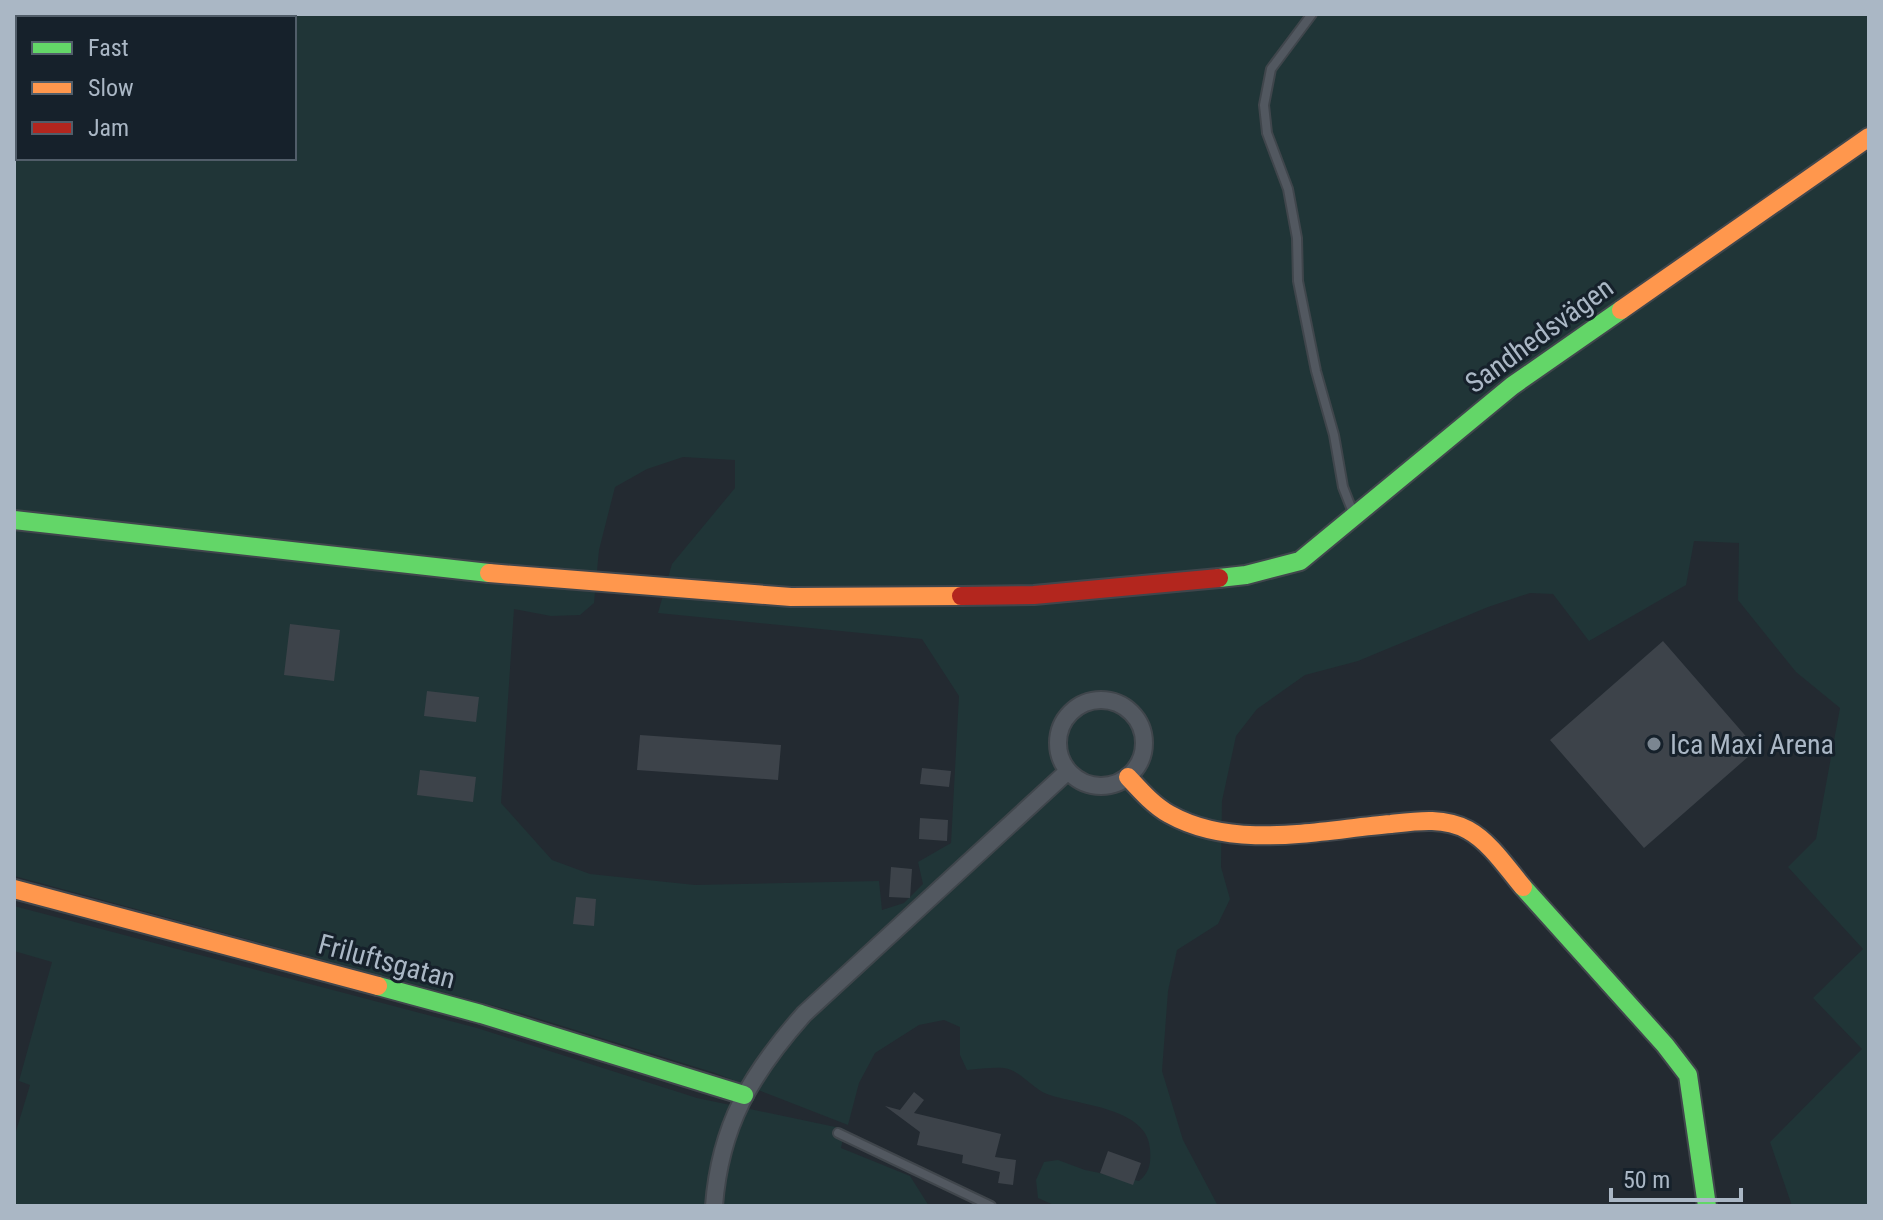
<svg xmlns="http://www.w3.org/2000/svg" width="1883" height="1220" font-family="'Roboto Condensed',sans-serif">
  <style>
    .green { fill: #203537; fill-rule: evenodd }
    .building { fill: #3d434a }
    .lines { fill: none; stroke-linecap: round; stroke-linejoin: round }
    .lane-casing { stroke: #40464c; stroke-width: 12 }
    .street-casing { stroke: #40464c; stroke-width: 20 }
    .fast-casing { stroke: #40464c; stroke-width: 22 }
    .slow-casing { stroke: #40464c; stroke-width: 22 }
    .jam-casing { stroke: #40464c; stroke-width: 22 }
    .lane { stroke: #525860; stroke-width: 8 }
    .street { stroke: #525860; stroke-width: 16 }
    .fast { stroke: #63d668; stroke-width: 18 }
    .slow { stroke: #ff974d; stroke-width: 18 }
    .jam { stroke: #b3261e; stroke-width: 18 }
    .poi-dot { fill: #7b8691; stroke: #16212b; stroke-width: 3 }
    .labels { text-anchor: middle; stroke-width: 6; stroke-linejoin: round; paint-order: stroke }
    .street-label { font-size: 28px; fill: #aab7c5; stroke: #16212b }
    .poi-label { font-size: 28px; fill: #aab7c5; stroke: #16212b; text-anchor: start }
  </style>
  <rect width="100%" height="100%" fill="#232a31"/>
  <path class="green" d="M 14,14 L 1869,14 L 1869,1206 L 1792,1206 L 1770,1142 L 1862,1049 L 1813,998 L 1863,949 L 1788,867 L 1816,839 L 1840,708 L 1796,672 L 1738,600 L 1739,543 L 1694,541 L 1686,585 L 1589,641 L 1553,594 L 1530,593 L 1488,607 L 1358,661 L 1305,675 L 1257,709 L 1236,736 L 1222,801 L 1221,867 L 1230,899 L 1218,924 L 1177,950 L 1168,991 L 1162,1071 L 1183,1140 L 1218,1206 L 1056,1206 L 1038,1198 L 1036,1180 L 1044,1162 L 1058,1160 L 1085,1170 L 1139,1181 C 1150,1172 1151,1163 1150,1149 C 1148,1107 1076,1105 1047,1094 C 1032,1088 1020,1070 1004,1068 C 993,1067 979,1069 967,1070 L 960,1055 L 960,1027 L 944,1020 L 919,1025 L 875,1053 L 859,1083 L 848,1125 L 715,1073 L 520,1013 L 14,876 ZM 18,18 L 294,18 L 294,158 L 18,158 ZM 683,457 L 735,460 L 735,488 L 672,564 L 658,613 L 922,639 L 959,696 L 951,843 L 918,862 L 923,884 L 904,903 L 882,910 L 879,881 L 695,885 L 590,874 L 552,860 L 501,803 L 514,609 L 551,616 L 580,615 L 594,603 L 599,550 L 615,487 L 647,469 Z
    M 14,906 L 477,1028 L 697,1098 L 845,1129 L 841,1148 L 910,1176 L 929,1206 L 14,1206 L 14,1138 L 30,1085 L 19,1081 L 52,962 L 14,951 Z"/>
  <path class="building" d="M 290,624 L 340,630 L 334,681 L 284,675 Z
    M 1663,641 L 1757,749 L 1644,848 L 1550,740 Z
    M 427,691 L 479,697 L 476,722 L 424,716 Z
    M 640,735 L 781,745 L 778,780 L 637,770 Z
    M 922,768 L 951,771 L 949,787 L 920,784 Z
    M 420,770 L 476,777 L 473,802 L 417,795 Z
    M 920,818 L 948,820 L 947,841 L 919,839 Z
    M 891,867 L 912,869 L 910,898 L 889,897 Z
    M 576,897 L 596,899 L 594,926 L 573,924 Z
    M 914,1092 L 924,1100 L 914,1113 L 1001,1134 L 995,1157 L 1016,1160 L 1013,1185 L 998,1183 L 1000,1172 L 962,1163 L 963,1155 L 917,1145 L 920,1132 L 885,1106 L 900,1110 Z
    M 1108,1151 L 1141,1163 L 1133,1185 L 1100,1173 Z"/>
  <g class="lines">
    <g class="lane-casing">
      <path id="lane" d="M 1312,14 L 1271,69 L 1264,105 L 1267,133 L 1288,189 L 1297,238 L 1298,281 L 1316,371 L 1334,435 L 1343,487 L 1354,515
        M 838,1133 L 991,1206"/>
    </g>
    <g class="street-casing">
      <path id="street" d="M1058 743a43 43 0 1 1 86 0a43 43 0 1 1-86 0Z
        M 714,1206 C 720,1125 751,1074 804,1014 L 1068,771"/>
    </g>
    <g class="fast-casing">
      <path id="fast" d="M 14,520 L 489,573
        M 1219,578 L 1246,575 L 1300,561 L 1512,386 L 1621,310
        M 1523,887 L 1665,1045 L 1688,1075 L 1707,1206
        M 378,986 L 481,1014 L 744,1095"/>
    </g>
    <g class="slow-casing">
      <path id="slow" d="M 1621,310 L 1869,137
        M 489,573 L 791,597 L 961,596
        M 1128,777 C 1140,790 1153,805 1169,814 C 1235,851 1319,830 1391,824 C 1417,821 1444,817 1468,830 C 1490,842 1507,868 1523,887
        M 14,889 L 378,986"/>
    </g>
    <g class="jam-casing">
      <path id="jam" d="M 961,596 L 1034,595 L 1219,578"/>
    </g>
    <use href="#lane" class="lane"/>
    <use href="#street" class="street"/>
    <use href="#fast" class="fast"/>
    <use href="#slow" class="slow"/>
    <use href="#jam" class="jam"/>
  </g>
  <circle class="poi-dot" cx="1654" cy="744" r="8"/>
  <g class="labels">
    <g class="street-label">
      <text transform="translate(1539 335) rotate(-36)" y="10">Sandhedsvägen</text>
      <text transform="translate(387 961) rotate(15)" y="10">Friluftsgatan</text>
    </g>
    <g class="poi-label">
      <text x="1670" y="754">Ica Maxi Arena</text>
    </g>
  </g>
  <rect width="1883" height="1220" fill="none" stroke="#aab7c5" stroke-width="32"/>
  <rect x="16" y="16" width="280" height="144" fill="#16212b" stroke="#515d69" stroke-width="2"/>
  <rect x="32" y="42" width="40" height="12" fill="#63d668" stroke="#515d69" stroke-width="2"/>
  <text x="88" y="56" font-size="24" fill="#aab7c5">Fast</text>
  <rect x="32" y="82" width="40" height="12" fill="#ff974d" stroke="#515d69" stroke-width="2"/>
  <text x="88" y="96" font-size="24" fill="#aab7c5">Slow</text>
  <rect x="32" y="122" width="40" height="12" fill="#b3261e" stroke="#515d69" stroke-width="2"/>
  <text x="88" y="136" font-size="24" fill="#aab7c5">Jam</text>
  <path d="M1611 1188v12h130v-12" fill="none" stroke="#aab7c5" stroke-width="4"/>
  <text x="1623" y="1188" font-size="24" fill="#aab7c5" stroke="#16212b" stroke-width="6" paint-order="stroke">50 m</text>
</svg>
